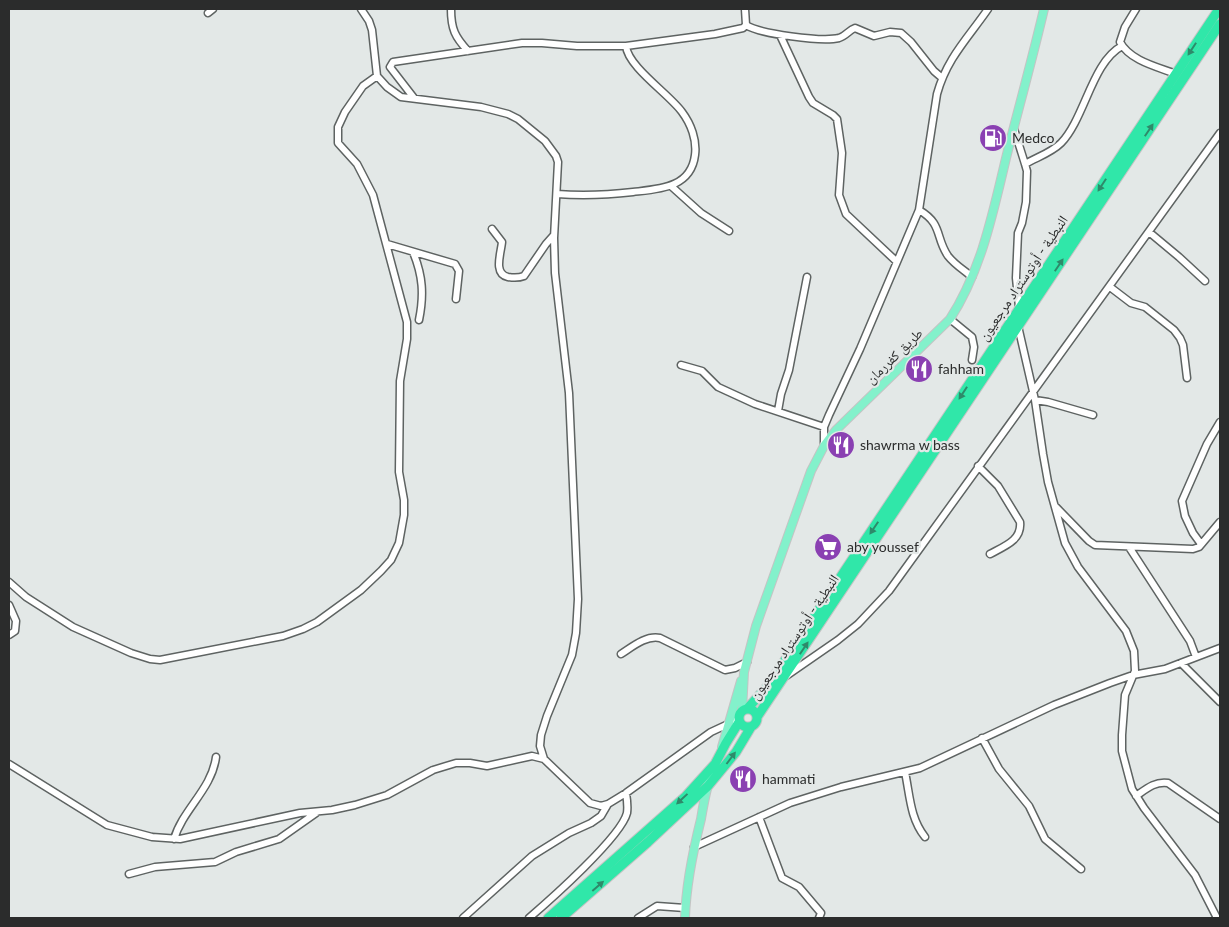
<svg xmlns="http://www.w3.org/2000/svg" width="1229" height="927" font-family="Lato,'Noto Naskh Arabic',sans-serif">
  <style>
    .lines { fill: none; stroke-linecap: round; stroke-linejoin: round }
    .minor-casing { stroke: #5e6362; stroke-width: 9 }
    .major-casing { stroke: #c4c4c4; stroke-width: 10 }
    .highway-casing { stroke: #c4c4c4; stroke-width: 11 }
    .minor { stroke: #fff; stroke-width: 6 }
    .major { stroke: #83f1cb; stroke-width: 8 }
    .highway { stroke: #30e7a9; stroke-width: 9 }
    .oneway { fill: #2e8a6a }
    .labels { text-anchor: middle; stroke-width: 4.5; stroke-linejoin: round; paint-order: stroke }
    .poi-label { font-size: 14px; fill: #2b2c2c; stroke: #e3e8e7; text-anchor: start }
    .street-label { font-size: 14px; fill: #2b2c2c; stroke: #e3e8e7 }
  </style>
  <rect width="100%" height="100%" fill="#e3e8e7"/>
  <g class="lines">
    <g class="minor-casing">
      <path id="minor" d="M 361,9 L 369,21 L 372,30 L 377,76 L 387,87 L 401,97 L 481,107 L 508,114 L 518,119 L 545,141 L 556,156 L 558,162 L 554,238 L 555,273 L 569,393 L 578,599 L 576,633 L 572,655 L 547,716 L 541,735 L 540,746 L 544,759 L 590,803 L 601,806 L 608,804 L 626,793 L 711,732 L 739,719
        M 451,9 C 451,29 455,37 468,51
        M 1136,9 L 1125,27 L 1120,42 C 1130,61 1158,67 1176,74
        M 208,13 L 213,9
        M 746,25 C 760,34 822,42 839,38 C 846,36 849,30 855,28 L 874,36 L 890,32 L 901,33 L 911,42 L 934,71 L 941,77
        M 780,35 L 809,97 L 813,103 L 833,115 L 837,119 L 842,153 L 839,195 L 846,214 L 896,261
        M 414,98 L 390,67 L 393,62 L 522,43 L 542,43 L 577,46 L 626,46
        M 1014,129 L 1025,164
        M 671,186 L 701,213 L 729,231
        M 557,194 C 583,196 607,195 633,192 C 659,189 691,188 695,155 C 697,140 691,124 682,112 C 669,94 628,67 626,46 L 715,34 L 743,28 L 746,25 L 745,9
        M 919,210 C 943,224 935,237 948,256 C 955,265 964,270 972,277
        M 492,229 L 502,242 C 501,253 493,274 508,277 C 514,278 519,278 524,276 L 546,244 L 554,235
        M 1149,232 L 1179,257 L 1205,281
        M 387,244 L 455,264 L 459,271 L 456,299
        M 413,252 C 423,276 424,295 419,320
        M 1110,287 L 1131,303 L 1145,307 L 1174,330 L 1180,338 L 1183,345 L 1187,378
        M 1019,307 L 1016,278 L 1018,233 L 1022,223 L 1026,202 L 1027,171 L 1025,164 C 1037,157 1051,153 1061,143 C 1085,118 1092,62 1122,46
        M 950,319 L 972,337 L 974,347 L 972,360
        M 1018,326 L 1035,400 L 1043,454 L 1048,482 L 1065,543 L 1078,567 L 1126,631 L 1134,651 L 1135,671 L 1125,695 L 1122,735 L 1122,751 L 1132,789 L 1144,808 L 1195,875 L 1217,918
        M 681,365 L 702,371 L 718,387 L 755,404 L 824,427
        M 1035,400 L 1048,402 L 1093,415
        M 778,411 L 781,394 L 789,370 L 807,277
        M 824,446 L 824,427 L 829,415 L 860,349 L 919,210 L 937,94 C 947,58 968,38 988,9
        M 978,466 L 998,486 L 1020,522 C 1022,540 1005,546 990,554
        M 1055,506 L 1089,541 L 1095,545 L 1193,549 L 1199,547 L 1220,522
        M 1201,544 L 1193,533 L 1185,516 L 1182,501 L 1207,444 L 1220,422
        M 1129,547 L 1190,641 L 1196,657
        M 9,582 L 26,597 L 73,627 L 131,653 L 150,659 L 160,660 L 283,636 L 303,629 L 317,622 L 361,590 L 381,571 L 391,560 L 399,543 L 404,515 L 404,500 L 399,472 L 400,381 L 407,339 L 407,322 L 373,195 L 357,164 L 338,143 L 338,127 L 345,112 L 363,86 L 377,76
        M 9,605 L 16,621 L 15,631 L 9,635
        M 621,654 C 632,647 646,635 660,638 L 725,670 L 735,668 L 747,662
        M 1181,663 L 1220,702
        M 786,676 L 838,640 L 858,624 L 889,591 L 1220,133
        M 982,738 L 999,769 L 1029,806 L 1045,839 L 1081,869
        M 9,764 L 107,825 L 152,837 L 180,839 L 300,813 L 332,810 L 355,805 L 387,795 L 433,770 L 456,763 L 470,763 L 487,766 L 532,756 L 544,759
        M 905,772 C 910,796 910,818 925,837
        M 1136,796 C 1146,789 1155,781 1168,783 L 1220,819
        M 759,817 L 782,878 L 799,887 L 821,913 L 819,918
        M 174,839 C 183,809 212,789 216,757
        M 694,847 L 790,803 L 841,787 L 920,768 L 1054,705 L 1110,683 L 1133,675 L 1165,669 L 1220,648
        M 129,874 L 155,867 L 215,862 L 236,852 L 279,839 L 316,813
        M 463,918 L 532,856 L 569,833 L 591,823 L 601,816 L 608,804
        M 529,918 C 550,900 621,837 627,813 C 628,806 627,799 626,793
        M 638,918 L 657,906 L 685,908"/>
    </g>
    <g class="major-casing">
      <path id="major" d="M 742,711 L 744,672 L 756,626 L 811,471 L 824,446 L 836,430 L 950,319 C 983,268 994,207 1008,150 C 1020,103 1033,56 1044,9
        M 722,747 L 741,681
        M 685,918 C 686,885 693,851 701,819 C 704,801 707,783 714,766"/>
    </g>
    <g class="highway-casing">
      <path id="highway" d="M739 718a9 9 0 1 1 18 0a9 9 0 1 1-18 0Z
        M 747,709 L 766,688 L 792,650 L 1219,9
        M 757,717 L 1220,24
        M 548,918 L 686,796 L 715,764 L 726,743 L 739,722
        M 561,918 L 648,842 L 708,786 L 736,752 L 751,727"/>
    </g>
    <use href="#minor" class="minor"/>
    <use href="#major" class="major"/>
    <use href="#highway" class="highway"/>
  </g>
  <defs><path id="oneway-solid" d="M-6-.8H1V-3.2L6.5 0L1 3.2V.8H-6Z" transform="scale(1.25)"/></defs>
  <g class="oneway">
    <use href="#oneway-solid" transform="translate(1192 49) rotate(123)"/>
    <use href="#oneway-solid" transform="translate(1149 130) rotate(-56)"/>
    <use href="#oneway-solid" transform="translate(1102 185) rotate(123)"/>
    <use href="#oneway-solid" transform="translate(1059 265) rotate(-56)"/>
    <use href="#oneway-solid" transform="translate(963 393) rotate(123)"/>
    <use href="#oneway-solid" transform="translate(874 528) rotate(124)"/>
    <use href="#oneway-solid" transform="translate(804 648) rotate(-56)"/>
    <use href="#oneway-solid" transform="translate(731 758) rotate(-53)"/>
    <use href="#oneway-solid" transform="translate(682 799) rotate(137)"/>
    <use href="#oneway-solid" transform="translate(598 886) rotate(-41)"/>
  </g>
  <defs>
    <g id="fuel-disc" transform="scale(1.4375)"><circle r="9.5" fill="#8a40b2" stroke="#e3e8e7"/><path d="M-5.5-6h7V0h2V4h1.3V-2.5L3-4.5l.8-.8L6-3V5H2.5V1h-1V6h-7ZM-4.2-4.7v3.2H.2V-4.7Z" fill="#fff"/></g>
    <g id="restaurant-disc" transform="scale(1.4375)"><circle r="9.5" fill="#8a40b2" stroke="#e3e8e7"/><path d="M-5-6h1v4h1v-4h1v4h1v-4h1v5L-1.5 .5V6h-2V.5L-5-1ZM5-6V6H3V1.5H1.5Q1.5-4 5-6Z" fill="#fff"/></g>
    <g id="supermarket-disc" transform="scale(1.4375)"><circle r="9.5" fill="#8a40b2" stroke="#e3e8e7"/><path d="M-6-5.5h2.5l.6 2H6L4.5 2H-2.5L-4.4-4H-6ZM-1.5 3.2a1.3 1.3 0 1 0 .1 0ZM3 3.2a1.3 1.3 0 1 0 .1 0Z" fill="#fff"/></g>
  </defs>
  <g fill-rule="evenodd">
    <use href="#fuel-disc" x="993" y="138"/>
    <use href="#restaurant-disc" x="919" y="369"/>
    <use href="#restaurant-disc" x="841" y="445"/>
    <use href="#supermarket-disc" x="828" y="547"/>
    <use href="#restaurant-disc" x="743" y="779"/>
  </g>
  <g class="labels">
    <g class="poi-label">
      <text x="1012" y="143">Medco</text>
      <text x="938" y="374">fahham</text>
      <text x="860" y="450">shawrma w bass</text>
      <text x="847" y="552">aby youssef</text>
      <text x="762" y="784">hammati</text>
    </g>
    <g class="street-label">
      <text transform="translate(1023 278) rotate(-56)" y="5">النبطية - أوتوستراد مرجعيون</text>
      <text transform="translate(894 356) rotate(-44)" y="5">طريق كفررمان</text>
      <text transform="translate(794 637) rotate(-56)" y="5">النبطية - أوتوستراد مرجعيون</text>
    </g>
  </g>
  <rect width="1229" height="927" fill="none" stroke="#2b2c2c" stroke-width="20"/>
</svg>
